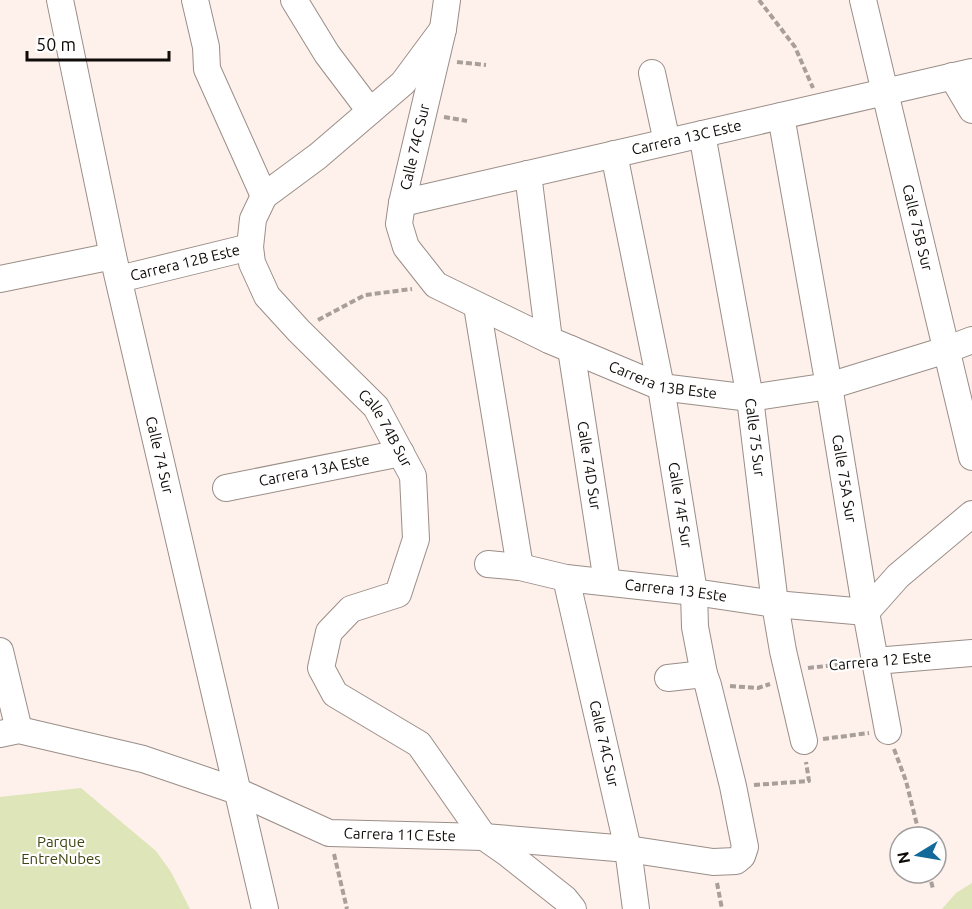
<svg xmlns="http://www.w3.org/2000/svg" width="972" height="909" font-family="Ubuntu,sans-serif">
  <rect width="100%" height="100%" fill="#fef0ea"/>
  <path fill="#dde5b9" d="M81,788L156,851L171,872L190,909H0V797Z
    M972,883V909H942L956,893Z"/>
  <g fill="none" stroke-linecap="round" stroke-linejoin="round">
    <g stroke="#9a8e88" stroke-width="28">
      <g id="minor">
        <path id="s1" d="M60,0L113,256L265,909"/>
        <path d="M195,0L206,47L207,69L264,196"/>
        <path d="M294,0L327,54L370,111"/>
        <path id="s2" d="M447,0L443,29L402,203L399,224L406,247L436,285L549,340L661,387L750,398L829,386L946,350L972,340"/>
        <path id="s3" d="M863,0L972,457"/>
        <path id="s4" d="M443,29L403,83L318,156L264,196L253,219L250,247L252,263L267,296L299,331L376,407L413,476L416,539L398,594L351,609L329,632L321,668L335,694L419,744L484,837L507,853L565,899L573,909"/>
        <path d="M652,73L667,142"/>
        <path d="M952,76L972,110"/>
        <path id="s5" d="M781,116L829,386L866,612L888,731"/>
        <path id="s6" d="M702,134L750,398L775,604L783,651L804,741"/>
        <path d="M528,174L549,340"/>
        <path id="s7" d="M402,203L972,72"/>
        <path d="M0,279L113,256"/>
        <path id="s8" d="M119,279L250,247"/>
        <path d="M477,306L520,567"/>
        <path id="s9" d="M571,349L607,582"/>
        <path id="s10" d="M226,488L401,453"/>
        <path id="s11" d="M488,564L520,567L566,578L694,592L775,604L866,612L898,576L972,514"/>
        <path id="s12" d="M566,578L628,849L636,909"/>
        <path d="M0,651L19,730"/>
        <path d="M875,661L972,653"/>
        <path d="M668,678L704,674"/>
        <path id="s13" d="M0,734L19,730L143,759L237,791L329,833L484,837L628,849L713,862L736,861L742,856L745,847L733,786L708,685L704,674L695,627L694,592L661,387L614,154"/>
      </g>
    </g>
    <path stroke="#a99f9a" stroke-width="4" stroke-dasharray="6 3" stroke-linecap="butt" d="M759,0L795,47L813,88
      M457,62L486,65
      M444,117L467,121
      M318,320L365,295L412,289
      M808,668L854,663
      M730,686L758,688L770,684
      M823,739L869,733
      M894,749L906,781L920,837
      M754,785L809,781L806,762
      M334,854L347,909
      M929,873L933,889
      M717,883L722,909"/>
    <use href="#minor" stroke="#fff" stroke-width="26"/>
  </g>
  <g text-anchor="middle" stroke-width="4.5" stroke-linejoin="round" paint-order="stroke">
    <g font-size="15" fill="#0f0b09" stroke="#fff">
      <text dy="5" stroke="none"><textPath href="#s7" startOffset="292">Carrera 13C Este</textPath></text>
      <text transform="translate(415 147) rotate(-77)" y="5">Calle 74C Sur</text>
      <text dy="5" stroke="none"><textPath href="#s3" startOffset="234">Calle 75B Sur</textPath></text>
      <text dy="5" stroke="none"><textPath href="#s8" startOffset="68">Carrera 12B Este</textPath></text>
      <text dy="5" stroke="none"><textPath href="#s2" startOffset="549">Carrera 13B Este</textPath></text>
      <text dy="5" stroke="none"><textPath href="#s4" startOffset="531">Calle 74B Sur</textPath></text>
      <text dy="5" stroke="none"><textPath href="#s6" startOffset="308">Calle 75 Sur</textPath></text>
      <text dy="5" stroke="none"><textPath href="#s1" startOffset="466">Calle 74 Sur</textPath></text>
      <text dy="5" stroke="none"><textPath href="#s9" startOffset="118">Calle 74D Sur</textPath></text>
      <text dy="5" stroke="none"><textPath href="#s10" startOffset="90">Carrera 13A Este</textPath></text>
      <text dy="5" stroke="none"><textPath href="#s5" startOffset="368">Calle 75A Sur</textPath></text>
      <text transform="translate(680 505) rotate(81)" y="5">Calle 74F Sur</text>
      <text dy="5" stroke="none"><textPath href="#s11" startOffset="190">Carrera 13 Este</textPath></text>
      <text transform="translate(880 661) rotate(-5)" y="5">Carrera 12 Este</text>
      <text dy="5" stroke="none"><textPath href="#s12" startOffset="170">Calle 74C Sur</textPath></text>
      <text dy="5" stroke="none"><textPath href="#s13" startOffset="418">Carrera 11C Este</textPath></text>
    </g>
    <g font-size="15" fill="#3e440d" stroke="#fff">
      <text x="61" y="847">Parque<tspan x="61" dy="17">EntreNubes</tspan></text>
    </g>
  </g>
  <g transform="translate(918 855) rotate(259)"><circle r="28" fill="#ffffff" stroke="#9f9d9d" stroke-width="1.5"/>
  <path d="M0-4.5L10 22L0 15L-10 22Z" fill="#126a9a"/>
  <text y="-9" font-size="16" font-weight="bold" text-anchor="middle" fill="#0f0b09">N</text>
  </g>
  <path d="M27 51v9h142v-9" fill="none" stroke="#0f0b09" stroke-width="3"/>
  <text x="36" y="51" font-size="18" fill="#0f0b09" stroke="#ffffff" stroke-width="4.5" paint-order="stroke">50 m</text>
</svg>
